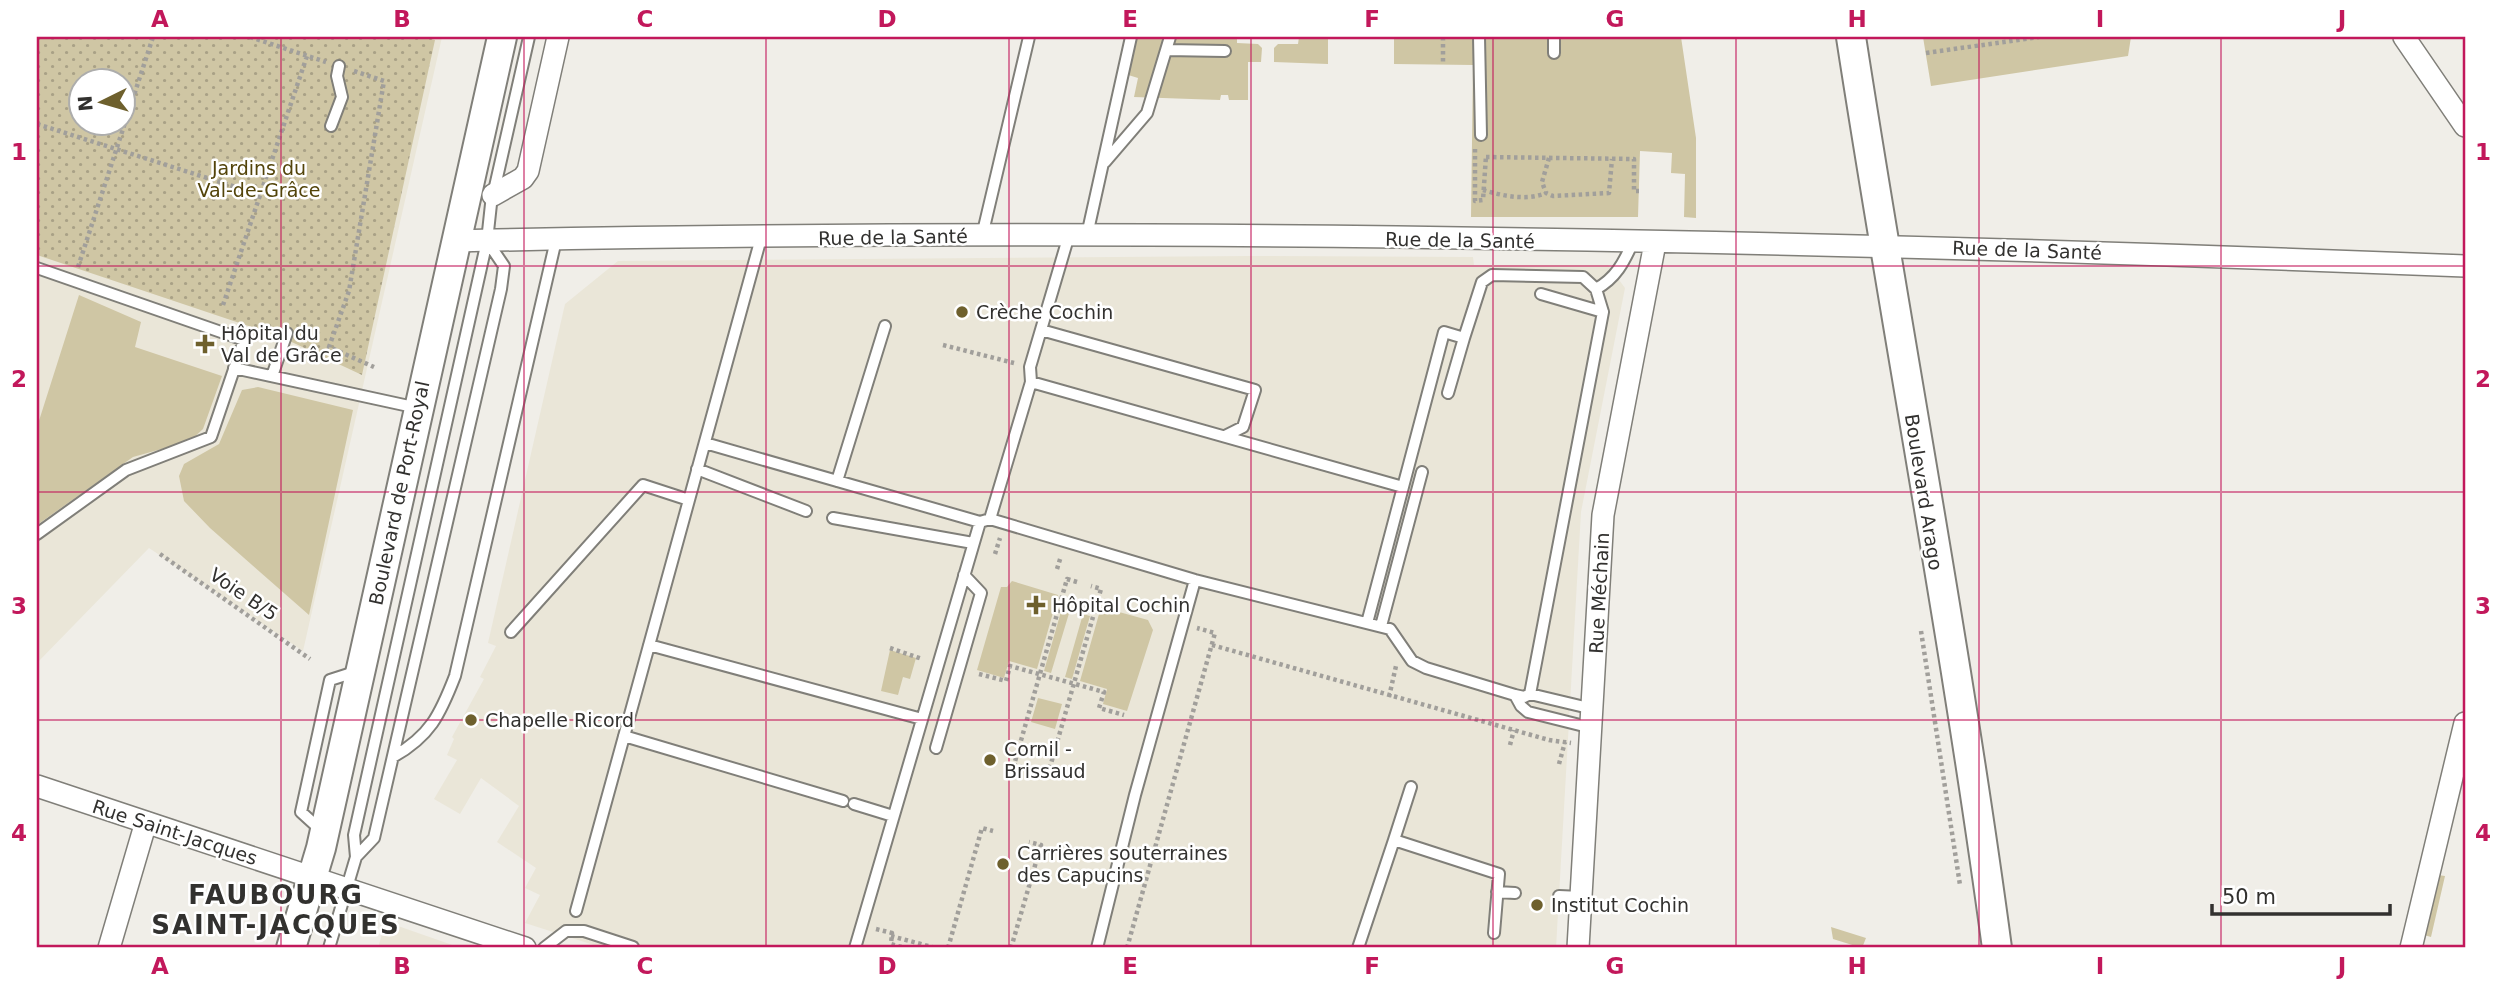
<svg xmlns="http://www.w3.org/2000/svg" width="2502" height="985" font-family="'DejaVu Sans',sans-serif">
  <defs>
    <pattern id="park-dots" width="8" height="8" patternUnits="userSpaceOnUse" patternTransform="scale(1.75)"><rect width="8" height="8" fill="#cfc6a4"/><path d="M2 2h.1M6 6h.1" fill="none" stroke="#a9a186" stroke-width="1.8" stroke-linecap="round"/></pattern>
  </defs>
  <rect width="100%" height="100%" fill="#f0eee8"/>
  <path fill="#eae6d8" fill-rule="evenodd" d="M37,37H442L303,651L149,548L37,663ZM80,80H122V122H80Z
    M1248,256L1473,257L1474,265H1608L1625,288L1581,512L1556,948H603L525,923L540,895L525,888L536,868L497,842L519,806L481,778L460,814L434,799L457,760L447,755L454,739L452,737L484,679L480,677L496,646L488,643L565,304L618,261Z
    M398,926L461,948H378L382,934Z"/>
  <path fill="#cfc6a4" d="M1134,37H1237V43L1258,44L1262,48L1261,62H1248V100H1229L1228,95H1221L1220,100L1134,97L1138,78L1125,74Z
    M1299,37H1328V64L1274,62V48L1278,44H1298Z
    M1394,37H1681L1696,138V218L1684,217L1685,174L1671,173L1672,153L1640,151L1638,217H1471L1473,65L1394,64Z
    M1923,37H2131L2128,56L1931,86Z
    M79,295L141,322L135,347L222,376L203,429L190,441L133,457L37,525V427Z
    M258,387L353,410L309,615L210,528L184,501L179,476L184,464L219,444L242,390Z
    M1012,581L1058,595L1037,669L1009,661L1004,678L977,670L1001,587H1007Z
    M1101,607L1148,620L1153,630L1127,711L1103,704L1107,689L1080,681Z
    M1062,608L1070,610L1051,673L1044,671Z
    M1083,614L1090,616L1072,679L1065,677Z
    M890,650L916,658L910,679L903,677L898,695L881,691Z
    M1038,698L1062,704L1055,729L1031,722Z
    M2438,875L2445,876L2431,937L2424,935Z
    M1831,927L1866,938L1862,948L1833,939Z"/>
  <path fill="url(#park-dots)" fill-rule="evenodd" d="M37,37H424L435,40L362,375L281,337L37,255ZM80,80H122V122H80Z"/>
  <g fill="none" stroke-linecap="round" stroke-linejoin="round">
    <g stroke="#807f79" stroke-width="14">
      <path id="service" d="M1479,37L1481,135
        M1166,50L1225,51
        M1554,53V37
        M331,126L342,97L337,76L339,66
        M1105,162L1147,113L1170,37
        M1087,235L1131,37
        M982,236L1029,37
        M37,268L244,340L211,437L126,470L37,534
        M1596,289C1616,278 1624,262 1633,242
        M1041,330L1255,390L1243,427L1225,436
        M234,368L418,408
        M272,376L287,333
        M1031,382L1403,487
        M1448,393L1464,338
        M705,443L980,522L990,519L1195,580L1390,629L1412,661L1426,668L1515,695L1521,706L1528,712L1592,728
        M697,469L806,511
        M837,481L885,326
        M833,518L973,543
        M990,519L1031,382L1030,367L1069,235
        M1367,623L1444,332L1464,338L1482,282L1492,275L1583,277L1596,289L1603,312
        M1381,626L1422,472
        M511,632L643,485L689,500
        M649,645L922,719
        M1530,694L1593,709
        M1515,695L1524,697L1530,694L1603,312L1541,294
        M624,736L843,801
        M936,748L981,593L964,575
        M393,757C430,736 440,715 455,676L556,240
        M854,804L893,816
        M323,832L301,812L330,680L358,671
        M1394,840L1411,787
        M356,857L374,838L501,289L504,266L487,241
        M1497,892L1515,893
        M1559,896L1581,897
        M576,911L761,238
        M329,948L356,857L354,835L487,241L491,204L529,37
        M544,948L566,931H584L633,947
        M855,948L980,522
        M1097,948L1135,795L1195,580
        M1358,948L1394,840L1499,874L1494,933"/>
    </g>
    <g stroke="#807f79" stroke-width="24">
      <path id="minor" d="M2404,37L2465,126
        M493,195L523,178L528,171L558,37
        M455,241C1125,226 1796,239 2465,266
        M37,786L525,948
        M109,948L146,822
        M1578,948L1603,515L1655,243
        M2411,948L2465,723"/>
    </g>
    <g stroke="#807f79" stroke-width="32">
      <path id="secondary" d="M1851,37C1898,341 1956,643 1997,948
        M291,948L321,848L502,37"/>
    </g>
    <path stroke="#a19f9b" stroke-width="4.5" stroke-dasharray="3.5 3.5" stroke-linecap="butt" d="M250,37L326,62
      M1443,37V64
      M1926,53L2039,37
      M354,71L384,81L349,291L329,347L374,367
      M37,124L261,195
      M1475,149V201L1483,200L1486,156
      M1486,157L1634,159V191H1639
      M1549,158L1542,182L1546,193L1553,196L1609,193L1612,159
      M1483,190C1503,196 1527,201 1546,193
      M78,267L153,37
      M223,305L307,56
      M943,345L1014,363
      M160,554L310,659
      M995,554L1000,538
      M1057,569L1061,556
      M1077,582L1067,579L1014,765L1048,774L1101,589L1091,586
      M1060,602L1095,611
      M1921,631L1960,885
      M1212,645L1549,740L1571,743
      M890,648L922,659
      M979,674L1006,681L1010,666L1104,692L1099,708L1124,715
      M1389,697L1396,666
      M1510,745L1514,730
      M1559,764L1565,742
      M876,929L892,933L891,944L905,948
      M891,936L932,947
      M948,948L982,828L993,831
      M1011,948L1041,845L1029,842
      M1127,948L1215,633L1197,628"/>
    <use href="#service" stroke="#fff" stroke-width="10"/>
    <use href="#minor" stroke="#fff" stroke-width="21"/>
    <use href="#secondary" stroke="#fff" stroke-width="28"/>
  </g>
  <path fill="none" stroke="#c2185b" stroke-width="2" stroke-opacity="0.55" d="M281,37V948M524,37V948M766,37V948M1009,37V948M1251,37V948M1493,37V948M1736,37V948M1979,37V948M2221,37V948M37,266H2465M37,492H2465M37,720H2465"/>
  <g fill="#6e602d" stroke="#fff" stroke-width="2.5">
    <circle cx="962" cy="312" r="7"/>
    <path d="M201.5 333.5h7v7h7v7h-7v7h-7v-7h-7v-7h7z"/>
    <path d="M1032.5 594.5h7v7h7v7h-7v7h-7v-7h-7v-7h7z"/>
    <circle cx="471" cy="720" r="7"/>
    <circle cx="990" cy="760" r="7"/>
    <circle cx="1003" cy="864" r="7"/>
    <circle cx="1537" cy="905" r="7"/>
  </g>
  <g text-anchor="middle" stroke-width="5" stroke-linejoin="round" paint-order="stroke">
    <g font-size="19" fill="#53440a" stroke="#fff">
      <text x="259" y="175">Jardins du<tspan x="259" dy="22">Val-de-Grâce</tspan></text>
    </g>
    <g font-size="19" fill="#32312f" stroke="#fff">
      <text transform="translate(893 237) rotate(-1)" y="7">Rue de la Santé</text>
      <text transform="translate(1460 240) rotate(1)" y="7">Rue de la Santé</text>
      <text transform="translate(2027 250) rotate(2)" y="7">Rue de la Santé</text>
      <text transform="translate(1924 492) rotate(81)" y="7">Boulevard Arago</text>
      <text transform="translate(399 493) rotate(-78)" y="7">Boulevard de Port-Royal</text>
      <text transform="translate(1599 593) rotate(-87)" y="7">Rue Méchain</text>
      <text transform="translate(244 594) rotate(34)" y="7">Voie B/5</text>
      <text transform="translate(175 832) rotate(18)" y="7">Rue Saint-Jacques</text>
    </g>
    <g font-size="19" fill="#32312f" stroke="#fff" text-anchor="start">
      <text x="976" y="319">Crèche Cochin</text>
      <text x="221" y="340">Hôpital du<tspan x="221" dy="22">Val de Grâce</tspan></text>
      <text x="1052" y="612">Hôpital Cochin</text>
      <text x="485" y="727">Chapelle Ricord</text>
      <text x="1004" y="756">Cornil -<tspan x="1004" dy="22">Brissaud</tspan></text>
      <text x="1017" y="860">Carrières souterraines<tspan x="1017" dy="22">des Capucins</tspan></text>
      <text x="1551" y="912">Institut Cochin</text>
    </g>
    <g font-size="26" font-weight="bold" letter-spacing="2" fill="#32312f" stroke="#fff">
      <text x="276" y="904">FAUBOURG<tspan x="276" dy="30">SAINT-JACQUES</tspan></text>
    </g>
  </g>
  <rect width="2502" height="985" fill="none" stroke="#ffffff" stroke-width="77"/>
  <g transform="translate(102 102) rotate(265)"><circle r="33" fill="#ffffff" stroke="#adadac" stroke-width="2"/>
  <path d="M0-5L12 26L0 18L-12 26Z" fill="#6e602d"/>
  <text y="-10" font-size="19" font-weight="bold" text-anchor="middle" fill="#32312f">N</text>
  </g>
  <path d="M2212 904v10h178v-10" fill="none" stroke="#32312f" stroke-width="3.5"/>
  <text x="2222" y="904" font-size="21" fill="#32312f" stroke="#ffffff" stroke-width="5" paint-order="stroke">50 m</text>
  <rect x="38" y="38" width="2426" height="908" fill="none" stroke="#c2185b" stroke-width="2.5"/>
  <g font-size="23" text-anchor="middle" font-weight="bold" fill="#c2185b">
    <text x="160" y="27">A</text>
    <text x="402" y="27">B</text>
    <text x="645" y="27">C</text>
    <text x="887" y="27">D</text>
    <text x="1130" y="27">E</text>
    <text x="1372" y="27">F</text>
    <text x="1615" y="27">G</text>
    <text x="1857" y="27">H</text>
    <text x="2100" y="27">I</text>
    <text x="2342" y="27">J</text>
    <text x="19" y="160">1</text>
    <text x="2483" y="160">1</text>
    <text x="19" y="387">2</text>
    <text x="2483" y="387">2</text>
    <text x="19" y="614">3</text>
    <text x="2483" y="614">3</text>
    <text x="19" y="841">4</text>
    <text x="2483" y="841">4</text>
    <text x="160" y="974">A</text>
    <text x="402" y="974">B</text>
    <text x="645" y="974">C</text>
    <text x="887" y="974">D</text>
    <text x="1130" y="974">E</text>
    <text x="1372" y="974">F</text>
    <text x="1615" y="974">G</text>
    <text x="1857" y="974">H</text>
    <text x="2100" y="974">I</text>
    <text x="2342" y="974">J</text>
  </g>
</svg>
